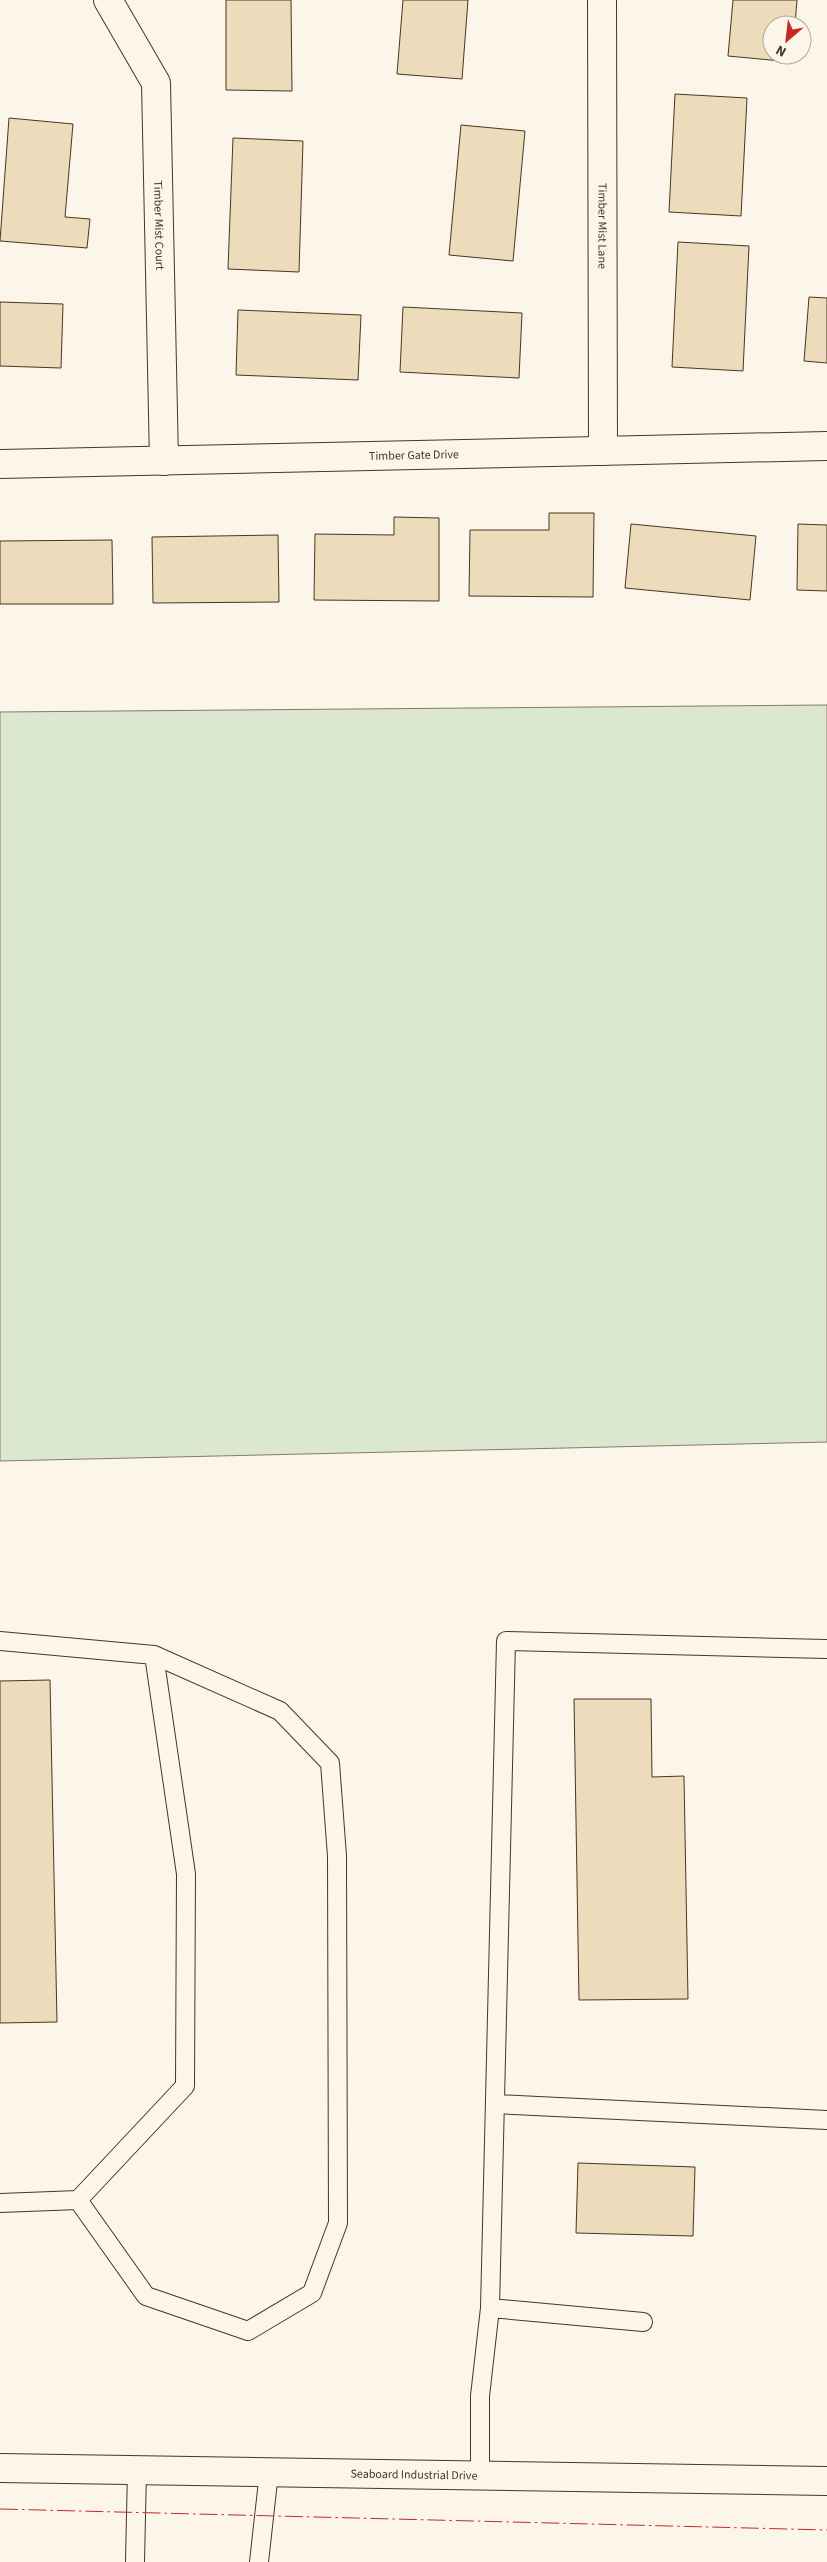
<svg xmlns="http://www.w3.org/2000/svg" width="827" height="2562" font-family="'Source Sans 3',sans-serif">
  <rect width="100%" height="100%" fill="#fbf6e9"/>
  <path fill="#dce7d0" stroke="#887966" d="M827,705V1442L0,1461V712Z"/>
  <path fill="#ecdcbc" stroke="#4a3520" d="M226,0H291L292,91L226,90Z
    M403,0H468L462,79L397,74Z
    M733,0H797L795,25H772V55H793L792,62L728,56Z
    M675,94L747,98L741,216L669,212Z
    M9,118L73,124L65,217L90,219L87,248L0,241Z
    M461,125L525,131L513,261L449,255Z
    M233,138L303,141L299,272L228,269Z
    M678,242L749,246L743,371L672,367Z
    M809,297L827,298V363L804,361Z
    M0,302L63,304L61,368L0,366Z
    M403,307L522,313L519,378L400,372Z
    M238,310L361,315L358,380L236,375Z
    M549,513H594L593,597L469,596L470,530H549Z
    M394,517L439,518V601L314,600L315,534L394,535Z
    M631,524L756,536L750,600L625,588Z
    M798,524L827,525V591L797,590Z
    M278,535L279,602L153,603L152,537Z
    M112,540L113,604H0V541Z
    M50,1680L57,2022L0,2023V1681Z
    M574,1699H651L652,1777L684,1776L688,1999L579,2000Z
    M578,2163L695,2167L693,2236L576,2233Z"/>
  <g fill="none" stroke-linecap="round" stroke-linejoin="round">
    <g stroke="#4a3520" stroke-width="20">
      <path id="lane" d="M0,1641L154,1655L280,1711L330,1763L337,1856L338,2223L312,2293L248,2331L146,2296L78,2200L0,2203
        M495,2104L827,2120
        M78,2200L185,2086L186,1874L154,1655
        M490,2308L506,1641L827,1649
        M480,2475V2396L490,2308L643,2322
        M135,2562L137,2470
        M259,2562L269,2472"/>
    </g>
    <g stroke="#4a3520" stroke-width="30">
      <g id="street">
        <path id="s1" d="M108,0L156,83L164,461"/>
        <path id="s2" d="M602,0L603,451"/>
        <path id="s3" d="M0,464L827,446"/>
        <path id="s4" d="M0,2468L827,2481"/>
      </g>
    </g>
    <use href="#lane" stroke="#fbf6e9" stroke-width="18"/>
    <use href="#street" stroke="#fbf6e9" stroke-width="28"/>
    <path stroke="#c62828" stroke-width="1" stroke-dasharray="18 4 2.5 4" stroke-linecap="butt" d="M0,2509L827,2530"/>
  </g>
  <g text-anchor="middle" stroke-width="4" stroke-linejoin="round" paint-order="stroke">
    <g font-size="12" fill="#4a3520" stroke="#fbf6e9">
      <text dy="4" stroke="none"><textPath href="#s1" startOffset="238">Timber Mist Court</textPath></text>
      <text dy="4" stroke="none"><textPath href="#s2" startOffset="226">Timber Mist Lane</textPath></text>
      <text dy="4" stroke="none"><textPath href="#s3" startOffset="414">Timber Gate Drive</textPath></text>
      <text dy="4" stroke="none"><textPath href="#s4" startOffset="414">Seaboard Industrial Drive</textPath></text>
    </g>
  </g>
  <g transform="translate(787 40) rotate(208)"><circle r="24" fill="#fbf6e9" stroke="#b4a999"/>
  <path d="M0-4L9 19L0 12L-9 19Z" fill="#c62828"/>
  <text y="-8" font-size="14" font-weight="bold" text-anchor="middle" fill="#4a3520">N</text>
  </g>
</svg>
